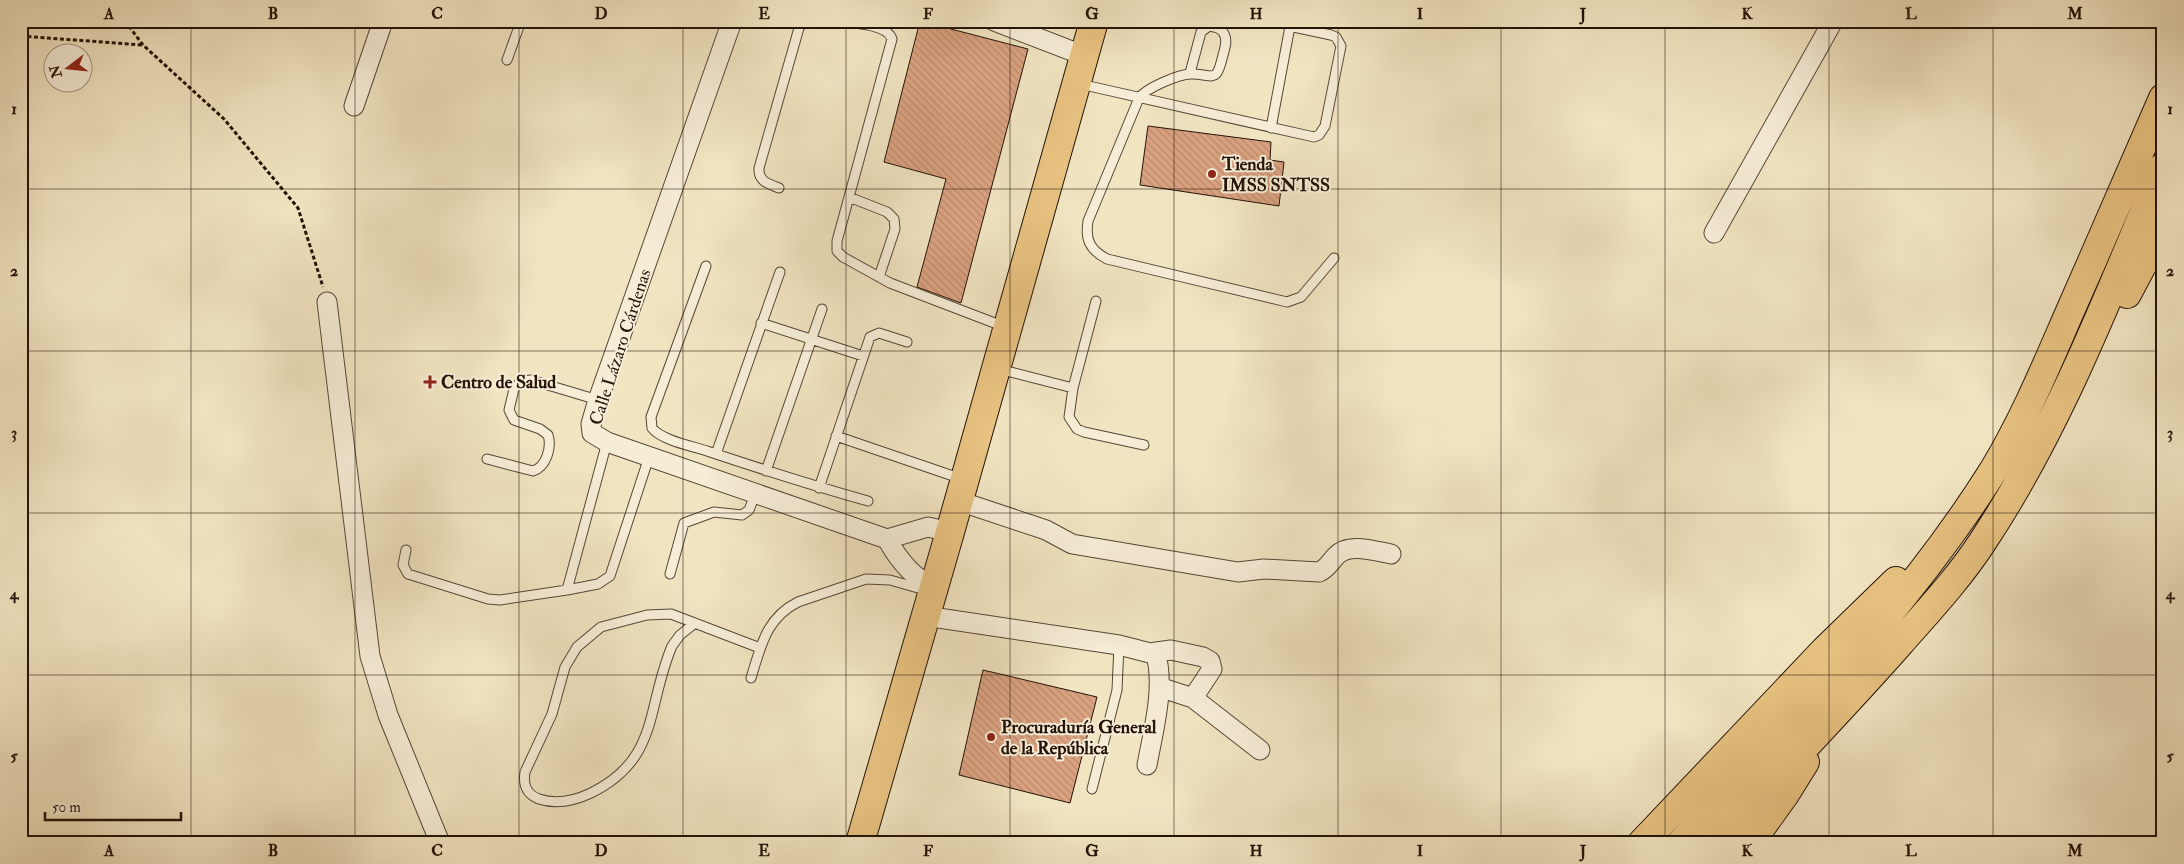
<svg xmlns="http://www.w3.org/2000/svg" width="2184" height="864" font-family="'IM FELL Double Pica',serif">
  <defs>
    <pattern id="building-back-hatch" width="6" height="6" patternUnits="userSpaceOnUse" patternTransform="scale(1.25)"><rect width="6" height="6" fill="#daa281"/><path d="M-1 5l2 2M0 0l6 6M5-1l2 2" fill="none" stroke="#bb8a6e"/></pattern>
  </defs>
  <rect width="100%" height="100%" fill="#f1e4c1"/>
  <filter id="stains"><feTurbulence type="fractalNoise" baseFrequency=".004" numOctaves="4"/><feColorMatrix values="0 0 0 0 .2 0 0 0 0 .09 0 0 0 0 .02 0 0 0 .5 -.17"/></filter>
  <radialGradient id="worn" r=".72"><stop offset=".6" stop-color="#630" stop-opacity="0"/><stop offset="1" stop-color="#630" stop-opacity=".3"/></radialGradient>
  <path fill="url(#building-back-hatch)" stroke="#231208" d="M920,21L1028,49L961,303L917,287L946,179L884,162Z
    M1148,126L1271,142L1270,160L1284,162L1279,206L1140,185Z
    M983,670L1097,697L1070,803L959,775Z"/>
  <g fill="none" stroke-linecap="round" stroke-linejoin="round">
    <g stroke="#564636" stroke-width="11">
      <path id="lane" d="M832,21C849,23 887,23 892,39L837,241V251L843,257L890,283L1005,327
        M507,60L521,21
        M1190,73L1201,32L1209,26C1216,27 1222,28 1225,36C1227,42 1225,48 1223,55C1216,85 1214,74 1191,74C1179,74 1146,88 1139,98L1088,221C1085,240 1090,250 1107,259L1287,302L1301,297L1334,258
        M1080,84L1314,137L1319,135L1325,126L1341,46L1336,37L1331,35L1289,26
        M1271,128L1291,21
        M779,188C768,184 758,181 759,168L799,28L804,21
        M849,197L887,212L894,219L895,229L879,277
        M706,266L651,417L652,428C661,440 692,446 707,451C761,469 814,486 868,501
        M1096,301L1073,388L1069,417L1077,429L1084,432L1144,445
        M761,323L863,356
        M999,369L1073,388
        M836,436L962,479
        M607,442L567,590L598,584L610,576L649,457
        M716,454L780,272
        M487,459L533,471C546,467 552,448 548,435L540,429L514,420L509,410L514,389L521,381L531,380L598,400
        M766,471L822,309
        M819,488L870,337L879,333L907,342
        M406,550L403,565L408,574L488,599L500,600L567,590
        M670,574L684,523L714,512L742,515L749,510L755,495
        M695,623L680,635L672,646C646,707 660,759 591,793C574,801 557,805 539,799C526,794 523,785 525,772L552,714L565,667L577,647L601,627L647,615L671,614L760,648
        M751,678C761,646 766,618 798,602L866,579L890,580L925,590
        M1092,789L1117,690L1119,645"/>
    </g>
    <g stroke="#564636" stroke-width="21">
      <path id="street" d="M732,21L598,400L591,424L592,433L607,442L887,539L928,527L950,532
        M994,21L1085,56
        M354,106L383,21
        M1714,233L1833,21
        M327,302L370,656L388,715L440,843
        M959,501L1046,530L1072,544L1238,572L1264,569L1319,572C1327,569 1330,562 1336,556C1348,542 1375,551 1391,554
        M887,539C898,559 912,578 934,587
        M925,616L1119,645L1150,653L1171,650L1203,657L1210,661L1212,669L1193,698
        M1159,687L1193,698L1260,750
        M1147,765C1153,732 1166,685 1155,652"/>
    </g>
    <g stroke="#231208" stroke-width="30">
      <path id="primary" d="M860,843L950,532L1094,21"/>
    </g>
    <g stroke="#231208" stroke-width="30">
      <path id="highway" d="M2127,294L2163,226
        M1642,843L1825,650L1896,581
        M1681,843C1791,724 1907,608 1993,471C2024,420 2047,364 2071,309C2102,239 2132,169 2163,98
        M1716,843C1777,775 1840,711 1900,643C1929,610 1959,578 1983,541C2060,425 2109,294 2163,167
        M1750,843L1785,794L1805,762"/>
    </g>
    <path stroke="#231208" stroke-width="3" stroke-dasharray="4 2.5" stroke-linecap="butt" d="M125,21L143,45L224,119L298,208L323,287
      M21,36L142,45"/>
    <use href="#lane" stroke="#f6edd7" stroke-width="9"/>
    <use href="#street" stroke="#f6edd7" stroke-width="19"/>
    <use href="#primary" stroke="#e8c280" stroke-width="28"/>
    <use href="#highway" stroke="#e8c280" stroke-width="28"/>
  </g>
  <path fill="none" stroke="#231208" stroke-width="1" stroke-opacity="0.55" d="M191,21V843M355,21V843M519,21V843M683,21V843M846,21V843M1010,21V843M1174,21V843M1338,21V843M1501,21V843M1665,21V843M1829,21V843M1993,21V843M21,189H2163M21,351H2163M21,513H2163M21,675H2163"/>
  <g fill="#8f2418" stroke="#f6edd7" stroke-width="2">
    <circle cx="1212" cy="174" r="5"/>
    <path d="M427.5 374.5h5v5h5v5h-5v5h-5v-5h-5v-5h5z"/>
    <circle cx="991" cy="737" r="5"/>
  </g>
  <g text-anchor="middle" stroke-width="4" stroke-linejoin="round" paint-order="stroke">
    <g font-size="18" font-weight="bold" fill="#231208" stroke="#f6edd7" text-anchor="start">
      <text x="1222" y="170">Tienda<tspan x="1222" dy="21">IMSS SNTSS</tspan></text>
      <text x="441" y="388">Centro de Salud</text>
      <text x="1001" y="733">Procuraduría General<tspan x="1001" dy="21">de la República</tspan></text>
    </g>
    <g font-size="18" fill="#231208" stroke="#f6edd7">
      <text transform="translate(620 347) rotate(-72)" y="6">Calle Lázaro Cárdenas</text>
    </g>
  </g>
  <rect width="2184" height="864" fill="none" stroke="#f1e4c1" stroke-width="55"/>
  <g transform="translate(68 68) rotate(254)"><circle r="24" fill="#f6edd7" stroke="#a29584"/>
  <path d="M0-4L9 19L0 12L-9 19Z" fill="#8f2418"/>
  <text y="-8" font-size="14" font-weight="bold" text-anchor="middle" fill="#231208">N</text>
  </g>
  <path d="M45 812v8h136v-8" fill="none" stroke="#231208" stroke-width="2.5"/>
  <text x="52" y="812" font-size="15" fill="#231208" stroke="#f6edd7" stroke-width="4" paint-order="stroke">50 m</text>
  <rect x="28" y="28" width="2128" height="808" fill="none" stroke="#231208" stroke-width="2"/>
  <g font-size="16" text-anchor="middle" font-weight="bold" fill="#231208">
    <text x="109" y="19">A</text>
    <text x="273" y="19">B</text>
    <text x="437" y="19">C</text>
    <text x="601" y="19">D</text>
    <text x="764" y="19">E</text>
    <text x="928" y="19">F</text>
    <text x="1092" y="19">G</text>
    <text x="1256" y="19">H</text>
    <text x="1420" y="19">I</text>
    <text x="1583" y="19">J</text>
    <text x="1747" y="19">K</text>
    <text x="1911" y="19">L</text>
    <text x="2075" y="19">M</text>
    <text x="14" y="114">1</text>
    <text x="2170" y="114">1</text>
    <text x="14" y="276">2</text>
    <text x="2170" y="276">2</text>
    <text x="14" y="438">3</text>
    <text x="2170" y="438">3</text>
    <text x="14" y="599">4</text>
    <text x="2170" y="599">4</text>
    <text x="14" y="761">5</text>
    <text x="2170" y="761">5</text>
    <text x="109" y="856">A</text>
    <text x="273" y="856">B</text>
    <text x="437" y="856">C</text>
    <text x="601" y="856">D</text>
    <text x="764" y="856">E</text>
    <text x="928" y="856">F</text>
    <text x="1092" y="856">G</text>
    <text x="1256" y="856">H</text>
    <text x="1420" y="856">I</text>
    <text x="1583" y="856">J</text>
    <text x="1747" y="856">K</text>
    <text x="1911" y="856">L</text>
    <text x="2075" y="856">M</text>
  </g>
  <rect width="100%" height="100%" filter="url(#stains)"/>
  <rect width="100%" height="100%" fill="url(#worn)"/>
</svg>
